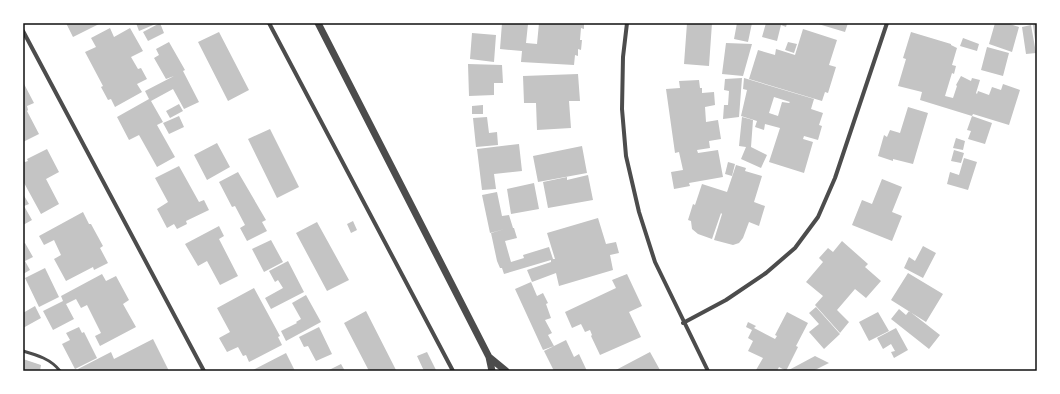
<svg xmlns="http://www.w3.org/2000/svg" width="1060" height="394" font-family="'IBM Plex Sans',sans-serif">
  <rect width="100%" height="100%" fill="#fff"/>
  <path fill="#c4c4c4" fill-rule="evenodd" d="M66,23H101L73,37Z
    M136,23H158L139,31Z
    M160,23L164,33L148,41L143,32Z
    M502,23L528,24L526,43L537,44L539,23H584V29L581,28L580,40H582L581,50L578,49V56L575,55L574,65L521,62L522,51L500,49Z
    M687,23H712L709,66L684,64Z
    M737,23H752L748,42L734,39Z
    M766,23H787L786,27L781,25L777,41L762,37Z
    M815,23H848L845,32Z
    M995,23H1007L1019,27L1012,52L989,44Z
    M1037,23V47H1036L1033,25Z
    M1031,25L1036,53L1026,54L1022,27Z
    M110,28L114,37L130,28L143,51L131,57L138,69L141,68L147,79L137,84L142,92L115,107L111,99L108,100L101,87L103,86L85,52L96,47L91,38Z
    M803,29L837,40L829,65L836,67L828,93L825,92L822,101L749,79L758,50L775,55L776,49L795,55Z
    M219,32L249,90L228,101L198,42Z
    M911,32L951,44V45L957,48L952,65L956,66L954,74L952,73L945,96L953,98L957,86L956,85L961,76L971,81L972,78L980,80L976,93L977,94L978,91L989,95L992,87L1001,90L1003,84L1020,90L1009,125L973,114L972,116L920,100L922,92L898,86L906,59L903,58Z
    M472,33L496,35L494,62L470,59Z
    M963,38L979,44L977,51L960,46Z
    M169,42L185,70L183,71L199,102L184,109L173,89L151,101L163,122L157,125L175,157L157,167L139,135L129,140L117,117L149,99L145,91L174,76L166,79L154,58L159,55L156,49Z
    M788,42L797,44L794,53L785,50Z
    M726,43L752,44L743,76L722,74Z
    M987,47L1009,53L1003,76L981,70Z
    M468,64L502,65L503,83H494V95L469,96Z
    M578,74L580,101H569L571,128L537,130L536,103H524L523,76Z
    M742,78L739,117L723,119L724,105H728L729,91L724,90L725,79Z
    M744,78L814,99L811,109L823,113L819,125L822,126L818,140L804,136L803,139L813,142L804,173L769,162L780,128L765,124L764,130L755,127L757,121L741,116L747,90L743,89ZM774,97L790,102L789,103L782,102L778,116L769,113Z
    M699,80L700,88H702V93L714,92L715,105L705,107L706,122L718,120L721,139L709,141L710,148L697,150L698,153L718,150L723,177L689,183L690,186L674,189L671,172L683,170L679,152L675,153L666,89L680,88L679,81Z
    M23,82L34,103L27,106L28,110L27,111L39,134L23,142Z
    M179,104L183,111L170,118L166,111Z
    M483,105V114H472V106Z
    M908,107L928,113L913,164L893,159V161L878,156L884,135L887,137L890,130L900,133Z
    M179,116L184,127L169,134L163,123Z
    M972,116L992,123L985,144L968,139L971,131L967,130Z
    M487,117L489,133L497,132L498,145L476,147L473,118Z
    M742,117L753,120L751,147L767,155L761,168L741,159L746,147L739,146Z
    M270,129L299,187L277,198L248,139Z
    M956,138L965,141L963,150L953,148Z
    M217,143L230,167L207,180L194,155Z
    M519,144L522,171L494,174L496,189L482,190L477,149Z
    M582,146L587,173L538,182L533,156Z
    M47,149L59,172L46,179L59,204L41,214L23,181V159L25,162L28,161L27,159Z
    M954,150L964,153L961,163L951,161Z
    M964,158L977,162L968,190L947,184L950,172L959,175Z
    M728,162L735,164L732,176L725,174Z
    M736,165L746,168L745,171L762,176L754,202L765,206L759,226L749,222L743,238L739,243L733,245L714,240L722,214L721,213L712,239L698,234L692,229L691,221L688,220L693,204L695,205L702,184L727,192Z
    M179,166L199,202L204,200L209,210L186,221L187,224L177,229L174,224L167,228L157,209L168,202L155,178Z
    M238,172L266,220L262,222L267,231L247,241L240,228L245,225L235,206L232,207L219,182Z
    M588,175L593,200L548,208L543,182L567,177V180Z
    M882,179L902,187L892,212L902,216L892,241L852,225L862,200L872,204Z
    M534,183L539,209L511,214L507,189Z
    M497,192L502,216L509,215L513,228H514L517,238L505,241L511,262L524,258L523,255L549,247L553,259H555L547,233L598,218L606,244L616,242L619,253L610,255L613,270L559,286L556,273L532,282L527,270L551,262V260L504,274L502,268H500L497,261L491,233L505,229L490,233L482,195Z
    M23,194L29,204L24,206L32,220L23,225Z
    M83,212L89,224H91L103,246L100,248L108,263L94,270L93,267L66,281L54,259L61,255L54,240L44,245L39,236Z
    M353,221L357,230L351,233L347,224Z
    M317,222L349,280L327,291L296,233Z
    M219,226L224,236L219,239L238,276L220,285L207,261L198,266L185,244Z
    M271,240L283,262L264,272L252,249Z
    M842,241L868,264L865,267L881,281L866,298L855,289L837,310L849,322L840,333L815,305L823,296L806,282L823,262L819,258L828,248L833,252Z
    M25,243L33,257L25,261L30,270L23,274V244Z
    M923,246L936,253L923,278L904,268L909,257L915,261Z
    M288,261L304,292L271,309L265,298L283,288L278,280L275,282L269,271Z
    M45,268L59,297L39,307L25,278Z
    M908,273L943,294L926,322L891,300Z
    M102,274L106,281L116,276L129,300L123,304L136,327L100,346L95,336L101,333L87,305L81,308L76,299L66,304L74,319L53,330L43,311L63,301L61,296Z
    M627,274L642,306L629,312L641,337L600,355L591,336L592,335L590,330L585,332L581,324L572,328L565,312L616,288L612,280Z
    M531,282L537,296L543,293L548,303L546,304L551,318L545,320L552,333L548,335L554,346L543,350L515,289Z
    M254,288L280,336L278,337L282,345L249,362L246,355L243,356L238,347L227,352L219,338L230,332L217,308Z
    M306,295L321,322L286,341L281,331L297,323L296,322L301,319L292,303Z
    M35,306L41,318L23,328V313Z
    M816,307L840,334L824,349L809,332L819,324L809,313Z
    M899,309L906,315L909,311L940,335L929,349L891,319Z
    M366,311L396,370L393,371H369L344,323Z
    M787,312L808,323L796,346L798,347L786,371L779,367L777,371H758L756,370L763,358L748,351L753,341L748,338L752,330L746,327L748,322L756,326L754,328L775,339L777,336L775,335Z
    M878,312L889,331L869,341L859,322Z
    M79,327L82,333L84,332L97,358L75,369L62,344L70,340L66,333Z
    M319,327L332,354L316,361L308,346L304,347L299,337Z
    M896,328L908,350L894,358L891,352L895,351L891,344L883,349L877,338Z
    M153,339L169,371H79L78,369L111,352L114,359Z
    M566,340L574,357L579,354L587,371H554L544,351Z
    M427,352L436,370L433,371H424L417,356Z
    M650,352L660,370L614,371Z
    M286,353L295,371H251Z
    M815,356L829,363L813,371H787Z
    M23,359L41,365L40,371H23Z
    M341,364L345,371H327Z"/>
  <g fill="none" stroke-linecap="round" stroke-linejoin="round">
    <path stroke="#4c4c4c" stroke-width="3" d="M23,351C37,355 51,359 60,371"/>
    <path stroke="#4c4c4c" stroke-width="4" d="M269,23L453,371
      M627,23L623,57L622,109L626,156L639,212L655,262L708,371
      M23,31L204,371
      M683,323L726,300L766,273L795,248L818,217L835,178L887,23"/>
    <path stroke="#4c4c4c" stroke-width="7" d="M318,23L489,357L492,371
      M489,357L506,371"/>
  </g>
  <rect width="1060" height="394" fill="none" stroke="#ffffff" stroke-width="48"/>
  <rect x="24" y="24" width="1012" height="346" fill="none" stroke="#111" stroke-width="1.5"/>
</svg>
